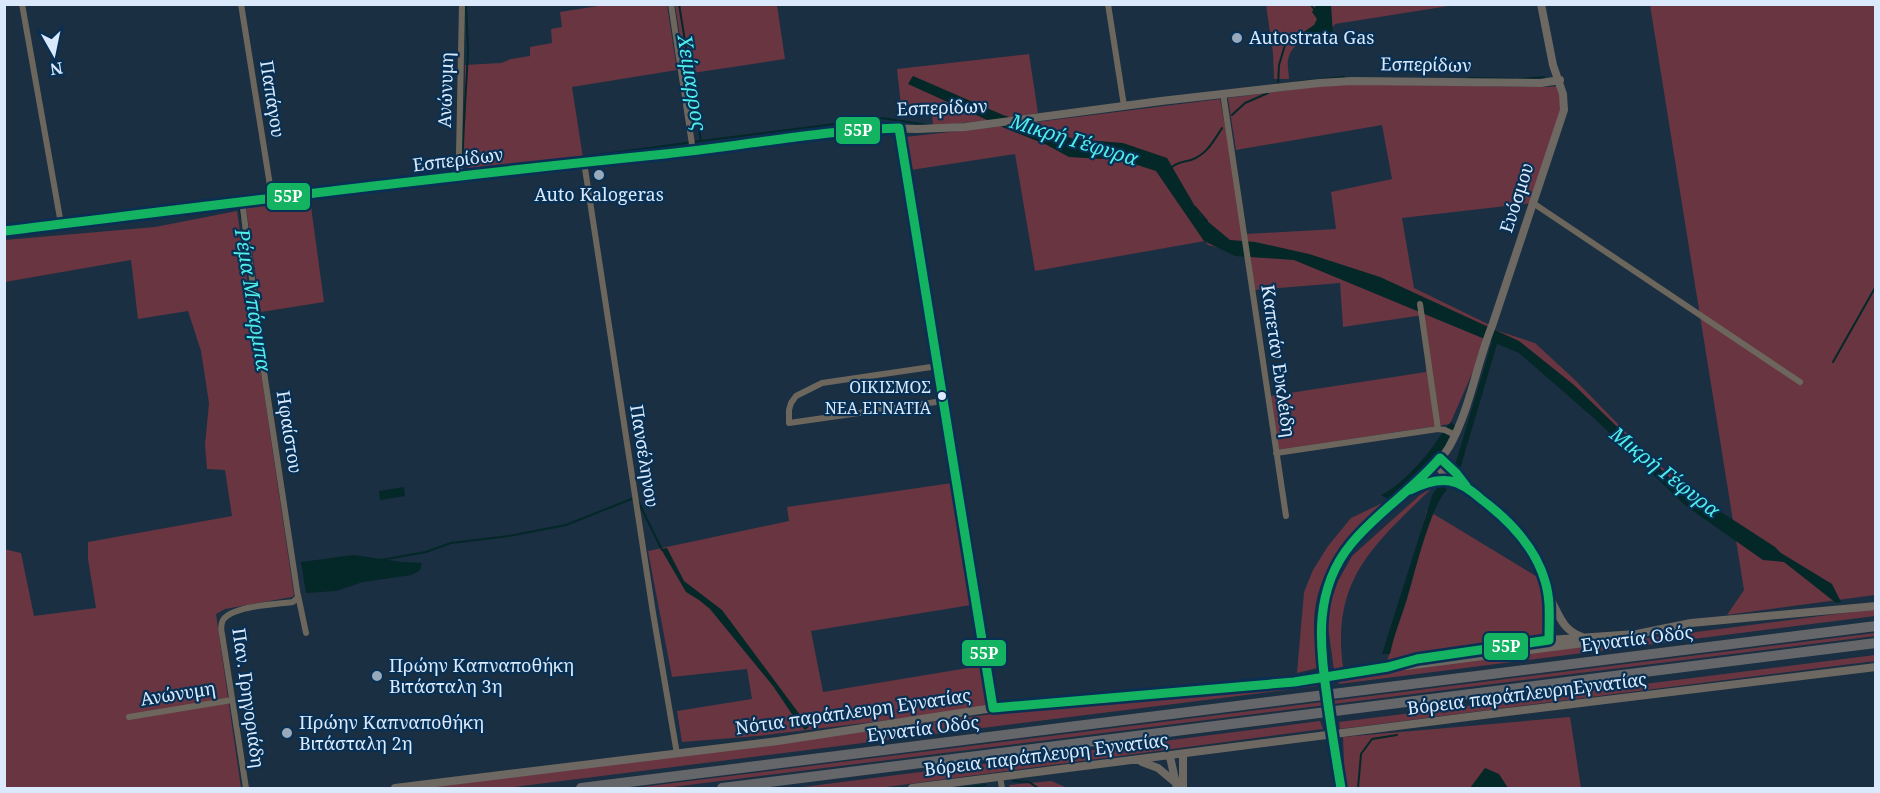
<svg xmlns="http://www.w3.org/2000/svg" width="1880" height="793" font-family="'Noto Serif',serif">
  <rect width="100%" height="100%" fill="#1a2f42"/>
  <path fill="#683541" d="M604,5H667L677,70L572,87L583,158L473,171L465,166L464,155L465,65L501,63L511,59L530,56V47L552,43L551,29L562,27L560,12Z
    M675,5H777L785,59L686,74Z
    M1266,5H1455L1335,24L1329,33C1313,36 1292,40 1288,60C1287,66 1289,73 1289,79H1274L1273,53Z
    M1650,5H1875V595L1727,615L1744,590L1735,534L1709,516L1533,358L1488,337L1450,424L1277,450L1270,396L1426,372L1423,315L1343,327L1340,283L1253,290L1248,255L1208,245L1205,241L1035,271L1015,154L911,170L905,137L995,127L982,121L933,126L932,115H902L897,69L1029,54L1038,113L1018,117L1029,123L1220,99L1245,234L1336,229L1331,192L1392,179L1382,125L1236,150L1228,98L1336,84L1547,87L1558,86L1564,110L1533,203L1402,218L1414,288L1492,326V329L1535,343L1575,380L1656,463L1733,521Z
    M310,199L324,302L261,312L246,207Z
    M237,211L294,595L292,597L225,609L216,614L241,788H5L4,549L21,553L34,616L96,608L88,559V542L232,516L225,470L207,469L205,445L209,403L201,351L188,311L138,319L131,260L5,282V240L155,227Z
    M952,483L971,605L811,631L823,692L980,666L987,708L758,736L682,742L677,711L752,699L747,669L672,677L648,551L789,521L787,507Z
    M1433,487C1375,544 1331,578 1343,667L1334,670L1328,627L1330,604L1338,581L1352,556L1420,495Z
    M1399,495C1357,530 1316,562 1314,622C1314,637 1316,653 1317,668L1297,673L1304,592L1313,570L1328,546L1351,518Z
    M1427,510L1544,581L1549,636L1387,662Z
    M1875,609V616L1339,684L1337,678Z
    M1875,633V636L665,788H633Z
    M1875,655V661L1340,729L1339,722Z
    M1317,679V686L506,788H417L1093,701Z
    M1570,717L1581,788H1345L1343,737Z
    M1320,721L1323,729L879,788H795Z
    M1051,781L1068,788H1010L1009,785Z"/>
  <path fill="#042728" d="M1316,5H1331L1333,33L1292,40L1314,25L1317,19L1312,12Z
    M913,76L1003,115L1074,139L1123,143L1167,158L1200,215L1230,240L1255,242L1309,254L1380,277L1519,341L1574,385L1672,480L1775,547L1781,553L1832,584L1841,602L1836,603L1784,562L1763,560L1686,506L1596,420L1519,353L1497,344L1460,469L1455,465L1492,342L1294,260L1235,256L1204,241L1156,171L1122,160L1069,157L1047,145L1007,129L908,84Z
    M1451,422L1455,426L1449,450L1392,502L1381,495C1397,488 1420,464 1431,449C1438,440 1443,430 1451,422Z
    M1442,483L1445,485L1447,490C1431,504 1414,576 1407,599C1401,618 1394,635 1390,654H1382L1433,493Z
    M404,487L405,496L380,500L379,491Z
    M667,548L684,581L722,610L809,727L805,730L794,717L773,686L710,609L699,600L686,592L661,549Z
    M354,555L402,562L422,563L420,570L412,575L363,582L336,591L306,593L301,562Z
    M1485,768L1499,774L1508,788H1470Z"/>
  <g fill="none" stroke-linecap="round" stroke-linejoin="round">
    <path stroke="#042728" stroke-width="2" d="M679,4L701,141L882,118L927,125
      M1310,4L1314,9
      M1469,78L1515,79
      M1520,79L1544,77
      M1296,82L1344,77
      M1278,86L1279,65L1285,45L1293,40
      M1232,115L1245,103L1268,93
      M462,159L468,52L466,4
      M531,164L701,141
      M1172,167C1178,162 1184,162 1191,160C1207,154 1213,142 1222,128
      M239,205L242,220
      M1195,207L1207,221
      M1833,362L1876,286
      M638,501L662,550
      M381,560L426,552L451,543L509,536L566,525L634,498
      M1013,781L1029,782L1038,788
      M960,788L986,785
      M1358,788L1361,754L1372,739L1397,735"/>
    <path stroke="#6d665d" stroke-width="6" d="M22,4L61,224
      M241,4L272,198
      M671,4L693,151
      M1108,4L1124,106
      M1223,93L1286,516
      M899,128L993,708
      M584,162L653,613L677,754
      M460,176L459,154L462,4
      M242,201L265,379L298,597L293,602C277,604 232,606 223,620C221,624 221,630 222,634L246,788
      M1533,203L1800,382
      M1420,304L1438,429
      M938,366L822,383L796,396L791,403L789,410V423L943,401
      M1276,453L1438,429L1445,430L1455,435
      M298,595L306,633
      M129,717L232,700
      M1000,777L1002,788"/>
    <path stroke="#6d6861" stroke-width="8" d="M4,231L272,198L584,162L693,151L870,128L917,129L965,127L1161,101L1319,83L1352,81L1541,83L1560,80
      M1440,458L1456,473L1466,486
      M1436,464C1450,483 1461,483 1479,497C1512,521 1544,555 1548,597C1550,612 1549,628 1550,643
      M1416,487L1437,481H1452
      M1549,597C1560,615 1561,629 1582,637
      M1632,635L1691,623L1876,606
      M1322,661C1311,574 1346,547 1405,494C1421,480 1438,465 1449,447C1470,410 1476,365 1492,326L1564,110L1563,94L1553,65L1541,4
      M1406,666L1584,643
      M1334,750L1341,788
      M1183,755V788
      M1170,757L1177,788
      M1142,762L1158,768L1176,783
      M395,788L778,741L993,708L1294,682L1388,667L1417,659L1549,640L1636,634
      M912,788L1507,712L1876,667"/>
    <path stroke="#646669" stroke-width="10" d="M581,788L1876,626
      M722,788L1876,643"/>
    <path stroke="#6d6861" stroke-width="8" d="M1322,661L1334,750"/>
    <g stroke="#083054" stroke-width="14">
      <path id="bus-1" d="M4,231C225,204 445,176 665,154C743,146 821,130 899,128L993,708L1294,682L1388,667L1417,659L1549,640C1549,621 1551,600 1545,581C1535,546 1509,520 1481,499C1472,491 1462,483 1450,481C1436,479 1422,484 1410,490
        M1341,788C1336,758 1331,728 1327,697C1319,643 1314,589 1351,544C1377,512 1413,490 1440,458L1456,473L1466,486"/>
    </g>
    <use href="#bus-1" stroke="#13b361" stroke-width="9"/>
  </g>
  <g fill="#97a9bb" stroke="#083054" stroke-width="2">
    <circle cx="1237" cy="38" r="6"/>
    <circle cx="599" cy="175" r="6"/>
    <circle cx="377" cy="676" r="6"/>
    <circle cx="287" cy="733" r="6"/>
  </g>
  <circle fill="#daeafc" stroke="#083054" stroke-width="2" cx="942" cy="396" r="5"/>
  <g text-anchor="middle" stroke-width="4.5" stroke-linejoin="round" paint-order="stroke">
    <g font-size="16" fill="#daeafc" stroke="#083054" text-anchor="end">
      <text x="931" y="393">ΟΙΚΙΣΜΟΣ<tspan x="931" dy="21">ΝΕΑ ΕΓΝΑΤΙΑ</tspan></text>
    </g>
    <g font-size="18" fill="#daeafc" stroke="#083054" text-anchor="start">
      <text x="1249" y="44">Autostrata Gas</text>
      <text x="599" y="201" text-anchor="middle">Auto Kalogeras</text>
      <text x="389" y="672">Πρώην Καπναποθήκη<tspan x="389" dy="21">Βιτάσταλη 3η</tspan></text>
      <text x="299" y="729">Πρώην Καπναποθήκη<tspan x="299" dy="21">Βιτάσταλη 2η</tspan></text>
    </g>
    <g font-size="18" fill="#daeafc" stroke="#083054">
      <text transform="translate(1426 65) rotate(1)" y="6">Εσπερίδων</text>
      <text transform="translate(446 90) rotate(-88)" y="6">Ανώνυμη</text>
      <text transform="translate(272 99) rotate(81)" y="6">Παπάγου</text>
      <text transform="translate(942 108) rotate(-2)" y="6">Εσπερίδων</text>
      <text transform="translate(458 160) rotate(-7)" y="6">Εσπερίδων</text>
      <text transform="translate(1517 198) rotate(-72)" y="6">Ευόσμου</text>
      <text transform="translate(1278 361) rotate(82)" y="6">Καπετάν Ευκλέιδη</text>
      <text transform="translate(289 432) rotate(81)" y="6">Ηφαίστου</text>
      <text transform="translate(644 456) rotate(81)" y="6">Πανσέληνου</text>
      <text transform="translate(1637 639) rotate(-7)" y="6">Εγνατία Οδός</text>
      <text transform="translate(178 694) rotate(-9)" y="6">Ανώνυμη</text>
      <text transform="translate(1527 694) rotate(-7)" y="6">Βόρεια παράπλευρηΕγνατίας</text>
      <text transform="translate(248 698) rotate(82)" y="6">Παν. Γρηγοριάδη</text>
      <text transform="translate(853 712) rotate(-8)" y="6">Νότια παράπλευρη Εγνατίας</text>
      <text transform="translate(923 729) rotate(-7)" y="6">Εγνατία Οδός</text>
      <text transform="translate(1046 755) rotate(-7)" y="6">Βόρεια παράπλευρη Εγνατίας</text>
    </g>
    <g font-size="20" font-style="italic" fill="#50eee7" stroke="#083054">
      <text transform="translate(692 83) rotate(81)" y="7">Χείμαρρος</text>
      <text transform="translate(1074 140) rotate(17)" y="7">Μικρή Γέφυρα</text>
      <text transform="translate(253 300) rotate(81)" y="7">Ρέμα Μπάρμπα</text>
      <text transform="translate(1665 472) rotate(38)" y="7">Μικρή Γέφυρα</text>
    </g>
  </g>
  <g stroke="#083054" stroke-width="2">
    <rect x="835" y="116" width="46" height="29" rx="6" fill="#13b361"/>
    <rect x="266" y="182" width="45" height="29" rx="6" fill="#13b361"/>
    <rect x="1483" y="632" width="46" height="29" rx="6" fill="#13b361"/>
    <rect x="961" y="639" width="46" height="28" rx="6" fill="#13b361"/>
  </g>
  <g font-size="16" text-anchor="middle" font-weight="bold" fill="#fff">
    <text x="858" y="136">55Ρ</text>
    <text x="288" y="202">55Ρ</text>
    <text x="1506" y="652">55Ρ</text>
    <text x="984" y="659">55Ρ</text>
  </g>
  <rect width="1880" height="793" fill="none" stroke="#daeafc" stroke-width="12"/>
  <g transform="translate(54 54) rotate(171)" stroke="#083054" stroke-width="4.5" paint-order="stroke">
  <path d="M0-4.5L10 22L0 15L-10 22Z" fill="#daeafc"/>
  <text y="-9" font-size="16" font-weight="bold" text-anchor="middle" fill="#daeafc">N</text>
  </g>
</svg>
